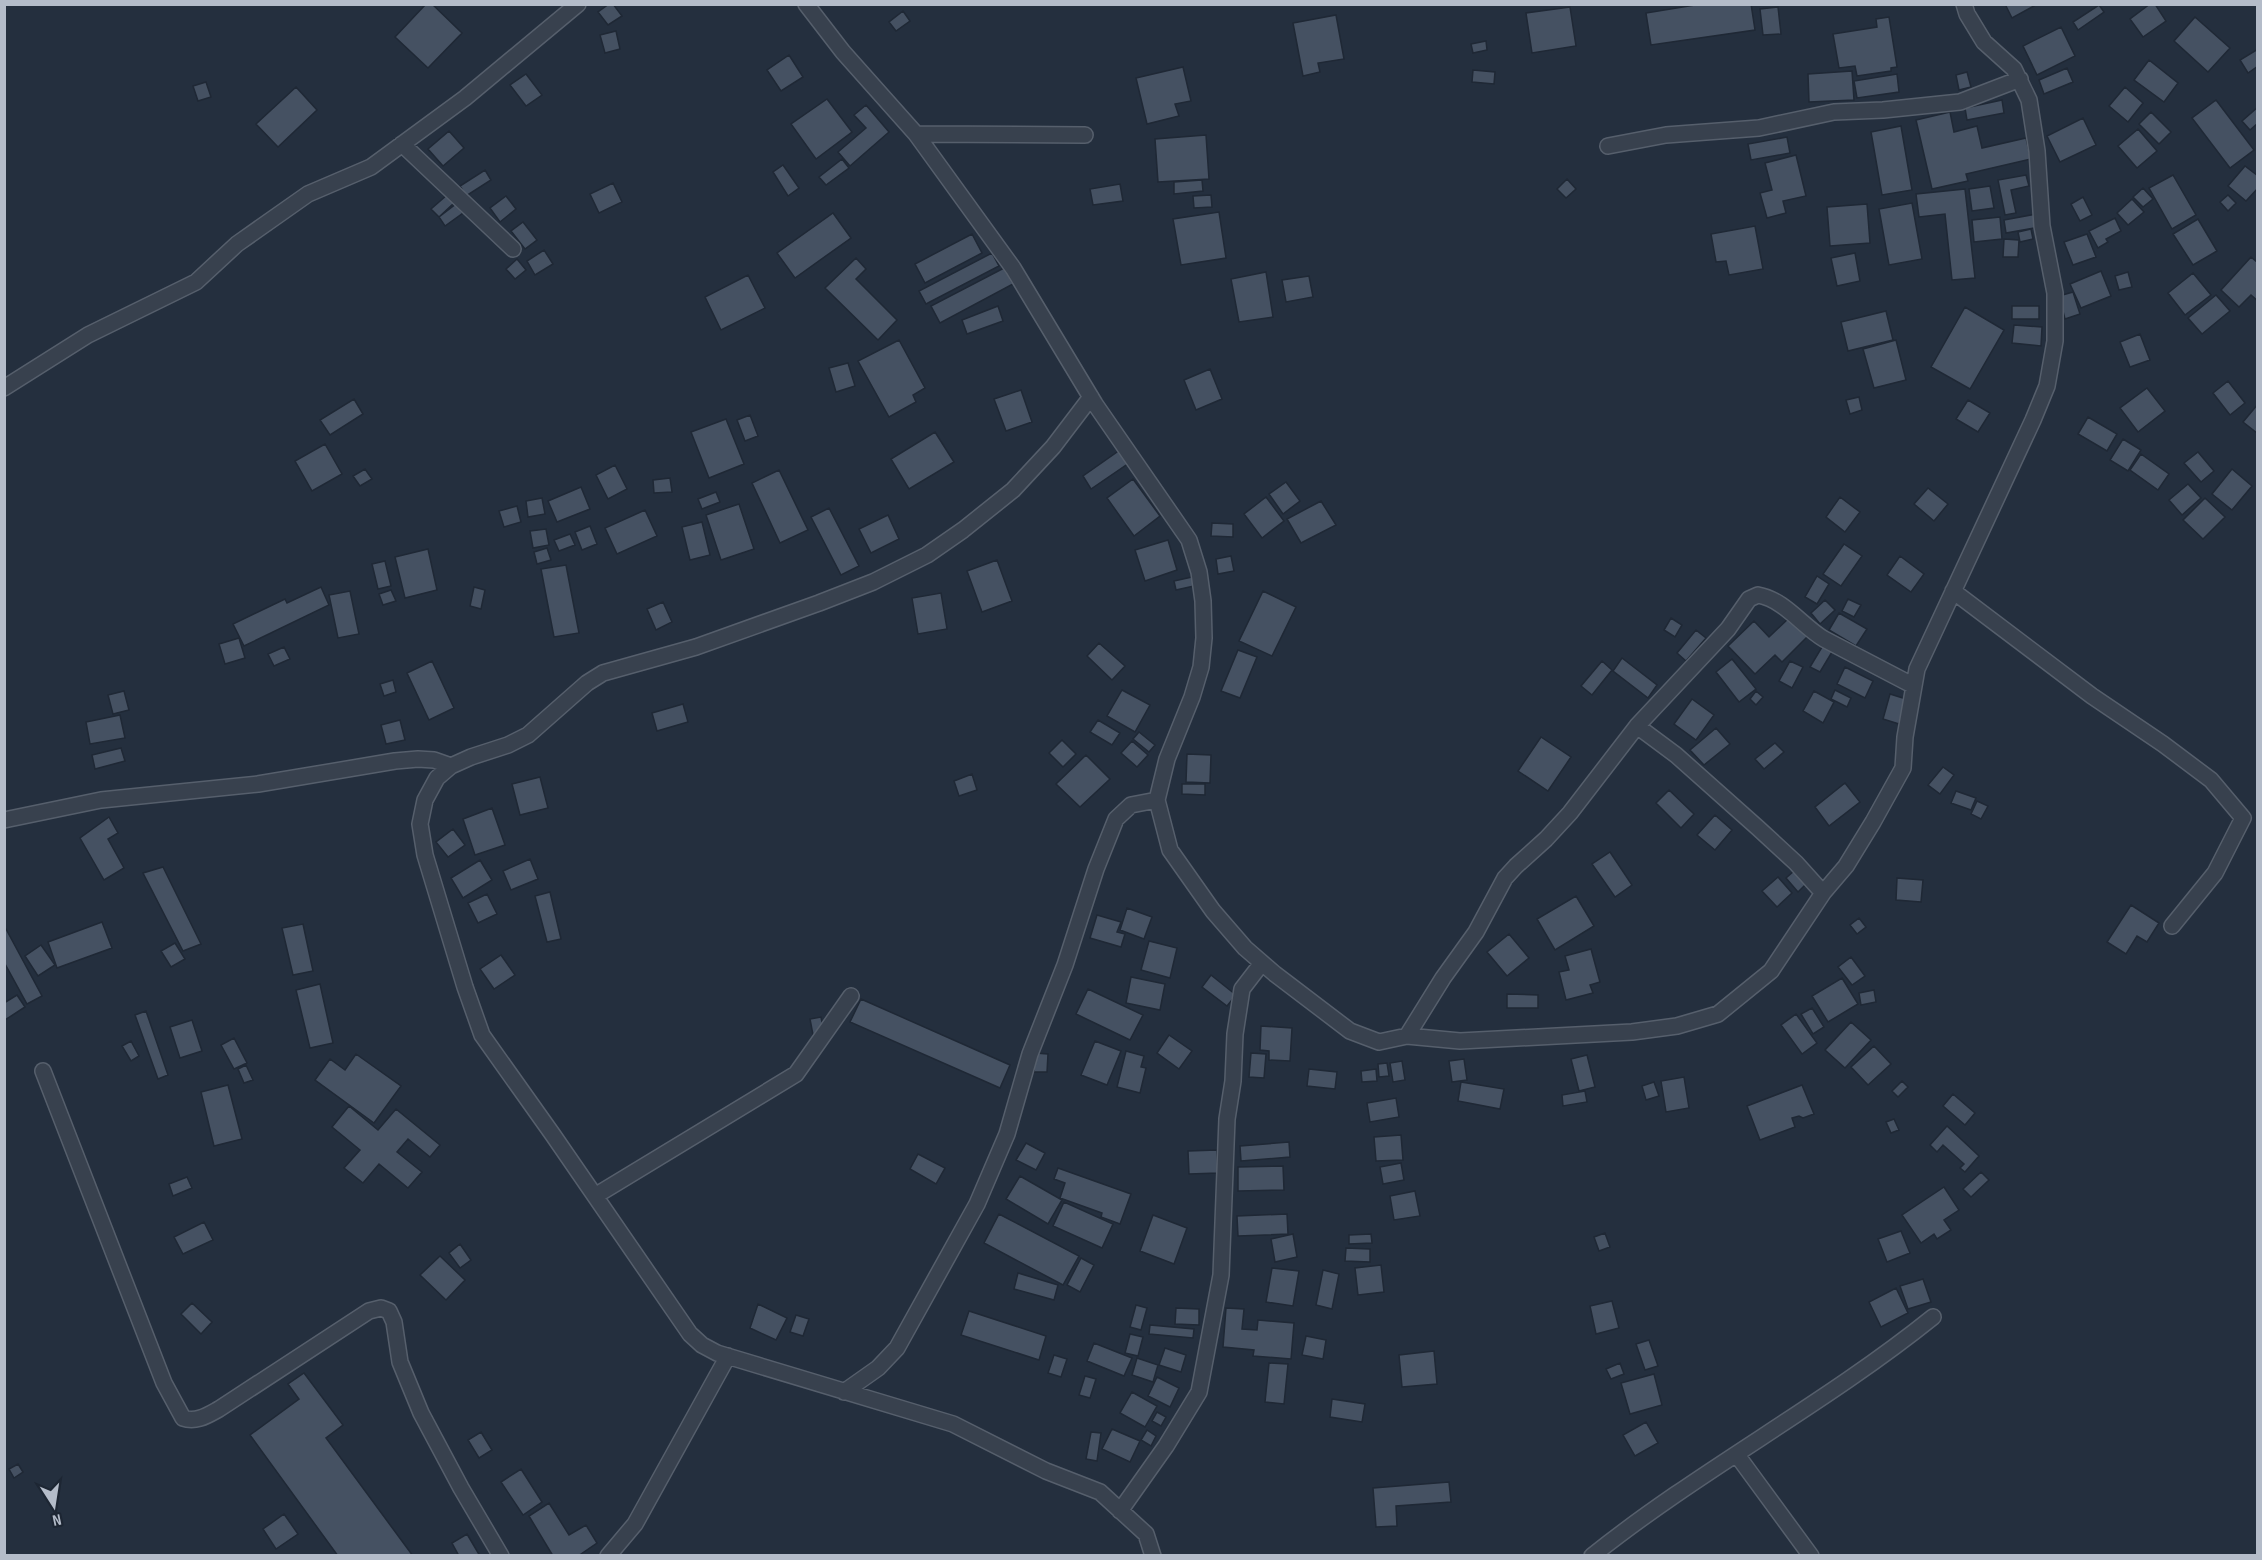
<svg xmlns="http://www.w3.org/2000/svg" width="2262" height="1560" font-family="'Sofia Sans Condensed',sans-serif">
  <rect width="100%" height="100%" fill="#242f3e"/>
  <path fill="#455162" stroke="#1f2835" stroke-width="1.5" d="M426,4H432L462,33L428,68L395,37Z
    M609,4H613L622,16L608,25L598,12Z
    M1701,4H1751L1755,30L1651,45L1646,13Z
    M2005,4H2033L2034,6L2012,18Z
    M2150,4H2155L2166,21L2143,37L2130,19Z
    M2099,5L2104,12L2078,30L2073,22Z
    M1570,7L1576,46L1532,53L1526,13Z
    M1778,7L1781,34L1763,35L1760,9Z
    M903,11L910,21L896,31L889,22Z
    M1336,15L1344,59L1318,63L1320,72L1303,76L1293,23Z
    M1889,17L1897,67L1891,68V71L1857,76L1855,66L1839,68L1833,34L1877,27L1876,19Z
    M2195,17L2230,48L2208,72L2174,41Z
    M2061,27L2075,56L2037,75L2023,46Z
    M616,31L620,49L605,53L600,35Z
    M1486,41L1487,50L1473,53L1471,44Z
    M2258,49V66L2248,73L2240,60Z
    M789,55L803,77L781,91L767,70Z
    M2149,60L2178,83L2164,102L2134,80Z
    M1183,67L1191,101L1175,104L1179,116L1147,124L1136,78Z
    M2067,68L2073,82L2044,94L2039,80Z
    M1473,70L1495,72L1494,84L1472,82Z
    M1852,71L1854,100L1809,102L1808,74Z
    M1967,72L1971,87L1959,90L1956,75Z
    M526,74L542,95L526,106L510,85Z
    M1897,74L1899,92L1857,98L1854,81Z
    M206,82L211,97L198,101L193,86Z
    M296,87L317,110L278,147L256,124Z
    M2125,87L2143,103L2128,122L2109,106Z
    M827,99L852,132L816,159L791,124Z
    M2002,100L2004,113L1967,120L1965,108Z
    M2216,100L2254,150L2230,168L2192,118Z
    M866,105L889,132L850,166L838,152L866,128L854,115Z
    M2258,107V123L2250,130L2242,121Z
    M1950,112L1954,132L1977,126L1982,148L2026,138L2031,159L1966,174L1968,181L1932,189L1916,120Z
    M2151,112L2171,132L2159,144L2139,124Z
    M2083,118L2096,145L2060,162L2047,136Z
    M1901,126L1912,190L1882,195L1871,132Z
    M2138,129L2157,151L2137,168L2118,146Z
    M449,131L464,148L443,166L428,149Z
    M1206,135L1209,179L1158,182L1155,139Z
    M1787,137L1790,153L1751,160L1748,144Z
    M1796,155L1806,196L1783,201L1786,213L1767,218L1760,193L1772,190L1765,163Z
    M842,159L849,168L826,185L819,177Z
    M783,165L799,188L788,196L773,172Z
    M2245,166L2258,176V188L2246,201L2228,186Z
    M485,170L491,180L466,196L460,186Z
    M2026,175L2029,186L2011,190L2016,213L2005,215L1998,180Z
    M2173,175L2196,215L2172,229L2149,188Z
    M1567,179L1576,189L1566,198L1557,189Z
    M1202,180L1203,191L1174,194V182Z
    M613,183L622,202L599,213L590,194Z
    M1120,184L1123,201L1093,205L1090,189Z
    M1990,186L1994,208L1972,211L1969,189Z
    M2143,188L2153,199L2143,207L2133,197Z
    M1965,189L1975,278L1952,280L1945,214L1919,217L1916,194Z
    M447,195L454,203L439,217L431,209Z
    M1211,195L1212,207L1194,208L1193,196Z
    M2228,195L2236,203L2228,211L2220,202Z
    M506,196L516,209L500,222L490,208Z
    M2083,197L2092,215L2080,221L2071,204Z
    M2132,199L2144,212L2128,225L2117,213Z
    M1912,203L1922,259L1889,265L1879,209Z
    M456,204L463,213L445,226L439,217Z
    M1867,204L1870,243L1830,246L1827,207Z
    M1219,212L1226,258L1181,265L1173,219Z
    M833,213L851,238L795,278L777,253Z
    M2036,214L2039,227L2006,233L2004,220Z
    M2000,217L2002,239L1974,242L1972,220Z
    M2115,218L2121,231L2106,239L2108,242L2098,248L2089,231Z
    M2198,219L2217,251L2193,265L2173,234Z
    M523,222L537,240L525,249L511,231Z
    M1755,226L1763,269L1729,275L1726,261L1716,262L1711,234Z
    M2031,229L2033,239L2020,242L2018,232Z
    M972,234L982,253L925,283L915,264Z
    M2087,234L2096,257L2073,265L2064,242Z
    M2004,239L2019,240L2018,257H2003Z
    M544,250L553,264L535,275L527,261Z
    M992,253L999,266L926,304L919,291Z
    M1855,253L1860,281L1837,286L1831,258Z
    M2251,257L2258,263V301L2251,295L2239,307L2221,290Z
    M856,258L866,269L856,279L897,320L878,340L825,288Z
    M517,259L526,270L515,279L506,269Z
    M1004,268L1013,284L940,323L931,306Z
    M2101,271L2111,296L2081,308L2070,284Z
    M1266,272L1273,317L1239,322L1231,279Z
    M2128,272L2132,287L2119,290L2115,276Z
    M2193,273L2211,295L2185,315L2168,293Z
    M748,275L765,308L721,330L705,297Z
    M1309,276L1313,297L1286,302L1282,280Z
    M2073,292L2080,314L2065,319L2059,296Z
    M2216,295L2230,311L2202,334L2188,318Z
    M998,306L1003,321L967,334L962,320Z
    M2012,306H2039V319H2012Z
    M1965,307L2004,330L1970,389L1931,367Z
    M1886,311L1893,340L1848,351L1841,322Z
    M2014,325L2042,327L2041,346L2012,343Z
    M2140,334L2150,360L2130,367L2120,342Z
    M899,340L925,388L913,395L916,402L889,417L858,361Z
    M1896,340L1906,380L1874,388L1863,349Z
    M848,363L855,386L836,392L829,368Z
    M1210,369L1222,399L1196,410L1184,380Z
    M2228,381L2245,403L2230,415L2213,393Z
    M2147,388L2165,411L2138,432L2120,408Z
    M1021,390L1032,422L1006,431L994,399Z
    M1859,397L1862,410L1850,414L1846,400Z
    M354,399L363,414L330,435L320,420Z
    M1968,400L1990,413L1978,432L1956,419Z
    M2258,404V432L2257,433L2243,422Z
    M750,415L758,436L745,441L737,420Z
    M2088,417L2117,434L2107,451L2078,434Z
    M726,419L744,464L709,478L691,432Z
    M935,432L954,462L909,489L891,459Z
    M2123,439L2141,450L2128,471L2110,460Z
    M325,444L342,474L312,491L295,461Z
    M1120,450L1129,463L1091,489L1083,476Z
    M2198,452L2214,471L2201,482L2184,463Z
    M2141,454L2169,474L2158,490L2130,470Z
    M615,465L627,489L608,499L596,475Z
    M365,469L372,479L360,486L353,476Z
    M2232,469L2252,486L2232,510L2212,494Z
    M779,470L808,530L780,543L752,483Z
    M670,478L672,492L654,493L653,480Z
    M1133,479L1160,516L1134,536L1107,498Z
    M1286,482L1300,501L1283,514L1269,494Z
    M2188,484L2201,498L2182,515L2169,500Z
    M581,487L590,509L557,522L548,501Z
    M1928,488L1948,504L1934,521L1914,504Z
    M716,492L720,502L702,509L698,499Z
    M1266,497L1284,521L1262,538L1244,514Z
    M1840,497L1860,512L1845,532L1826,517Z
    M542,498L545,514L528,517L526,501Z
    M2205,498L2225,517L2203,539L2183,520Z
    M1321,501L1336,525L1301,543L1287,519Z
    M739,504L754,549L721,560L706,515Z
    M517,506L521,522L504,527L499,511Z
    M829,508L859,566L841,575L811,517Z
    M645,510L657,536L617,554L605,528Z
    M888,515L899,539L871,553L859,529Z
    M702,522L710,555L690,560L682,527Z
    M1212,523L1233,524V537L1211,536Z
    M590,526L597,544L582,550L575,532Z
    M546,529L549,545L533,548L530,531Z
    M570,534L575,545L559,551L554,540Z
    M1168,540L1177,570L1145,581L1135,550Z
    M1844,544L1862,556L1841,586L1823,574Z
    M547,548L551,560L537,564L534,552Z
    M428,549L437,590L405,598L395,557Z
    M1231,556L1234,571L1218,574L1216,559Z
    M1900,556L1924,574L1911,592L1887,575Z
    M997,560L1012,601L982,612L967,571Z
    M385,561L391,586L378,589L372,564Z
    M566,565L579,633L554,637L541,569Z
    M1817,576L1829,584L1817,604L1805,597Z
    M1192,577L1194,586L1176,590L1174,581Z
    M321,587L329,605L244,646L233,624L285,599L287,603Z
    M474,587L485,590L481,609L470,606Z
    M391,590L396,601L383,605L379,594Z
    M350,591L359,634L338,638L329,595Z
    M1263,591L1296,607L1272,656L1239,641Z
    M941,593L947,629L918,634L912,598Z
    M1848,599L1861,605L1854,617L1842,611Z
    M1825,600L1835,610L1820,624L1811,613Z
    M663,602L672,622L656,630L647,609Z
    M1839,613L1867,629L1856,646L1829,630Z
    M1790,617L1808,636L1782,662L1775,655L1755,674L1728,646L1754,621L1769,637Z
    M1671,618L1682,625L1675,637L1664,630Z
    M1696,630L1706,638L1686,661L1677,653Z
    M239,638L245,658L225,664L219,644Z
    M1825,642L1835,647L1820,672L1810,667Z
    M1099,643L1125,666L1112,680L1087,656Z
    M284,647L290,659L274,666L268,654Z
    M1238,650L1257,657L1240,698L1221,691Z
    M1622,658L1657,685L1648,698L1613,671Z
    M1732,659L1756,689L1739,702L1716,672Z
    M432,661L454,708L429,720L407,673Z
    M1602,661L1612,670L1592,695L1581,686Z
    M1790,661L1803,667L1792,688L1779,681Z
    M1845,667L1873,681L1865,698L1837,684Z
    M393,680L396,692L384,696L380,684Z
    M1122,690L1150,705L1135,732L1107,716Z
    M1835,690L1851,698L1847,707L1831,699Z
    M124,691L129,710L113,714L108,695Z
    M1756,691L1763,697L1756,705L1750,699Z
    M1814,691L1834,702L1823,723L1803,711Z
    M1890,694L1906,699L1899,724L1883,719Z
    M1692,699L1714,715L1696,740L1674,724Z
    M683,704L688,722L657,731L652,713Z
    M120,715L125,738L90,744L86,722Z
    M400,720L405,740L386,744L381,725Z
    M1098,720L1120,733L1112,745L1090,732Z
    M1716,728L1730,744L1704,765L1690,750Z
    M1139,732L1155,745L1149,752L1133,739Z
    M1541,737L1571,757L1548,791L1518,771Z
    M1062,740L1076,754L1063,767L1049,753Z
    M1132,741L1148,755L1137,767L1121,753Z
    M1775,743L1784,752L1764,769L1755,759Z
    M121,748L125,761L95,769L92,755Z
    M1187,754L1211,755L1210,783L1186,782Z
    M1086,755L1110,779L1080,807L1056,784Z
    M1943,767L1954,775L1940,794L1928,785Z
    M972,774L977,790L959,796L954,781Z
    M540,777L548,808L520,815L512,784Z
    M1845,783L1860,802L1829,826L1815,807Z
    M1182,784H1205V795L1182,794Z
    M1669,790L1694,814L1681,828L1656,803Z
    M1956,791L1976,798L1971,810L1951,803Z
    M1977,801L1988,806L1981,819L1971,814Z
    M492,808L505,845L475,855L463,819Z
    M1715,815L1732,830L1715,850L1697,835Z
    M109,817L118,833L108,839L124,868L104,880L80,838Z
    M453,829L465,845L448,857L436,842Z
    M1610,852L1632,885L1615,897L1592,864Z
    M530,859L538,879L511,890L503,871Z
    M480,860L492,880L463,898L451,878Z
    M163,867L201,944L183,951L143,873Z
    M1794,871L1806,884L1798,892L1786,878Z
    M1778,877L1792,893L1777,907L1762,891Z
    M1897,878L1923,880L1921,902L1896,900Z
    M550,892L561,939L547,942L535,896Z
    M487,894L497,914L478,923L468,903Z
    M1576,896L1594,926L1555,950L1537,919Z
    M2131,905L2159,923L2147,942L2137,936L2126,954L2107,942Z
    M1127,908L1152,917L1144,939L1120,930Z
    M1097,915L1121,922L1117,932L1125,934L1121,947L1090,938Z
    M1859,918L1866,927L1857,934L1850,925Z
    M102,922L112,948L57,968L48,942Z
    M303,924L313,971L293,975L282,928Z
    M6,929L42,996L27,1004L4,962V930Z
    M1509,934L1529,958L1507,976L1487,952Z
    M1149,941L1177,948L1170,978L1141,970Z
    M175,943L185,959L171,967L161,951Z
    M41,945L55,965L38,976L25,956Z
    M1591,949L1600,982L1590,985L1593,993L1566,1000L1559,972L1569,970L1565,956Z
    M501,955L515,975L494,989L480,969Z
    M1851,957L1865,976L1852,985L1838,967Z
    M1211,975L1236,995L1227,1006L1202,987Z
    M1131,977L1165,984L1160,1010L1126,1003Z
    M1842,978L1858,1004L1828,1022L1812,996Z
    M320,984L333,1043L310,1048L296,990Z
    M1088,989L1143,1015L1130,1040L1076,1014Z
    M1874,990L1876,1002L1861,1005L1859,993Z
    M1507,994L1538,995V1008H1507Z
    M17,995L25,1007L5,1020L4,1003Z
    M861,999L1010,1065L1000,1088L850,1022Z
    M1812,1008L1824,1027L1813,1034L1801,1014Z
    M146,1011L168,1075L158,1079L135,1015Z
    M1796,1014L1817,1043L1802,1054L1781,1025Z
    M821,1017L824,1033L813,1035L810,1019Z
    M192,1020L202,1051L180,1058L170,1027Z
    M1851,1022L1871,1040L1845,1068L1825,1050Z
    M1261,1026L1292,1028L1290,1061L1269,1060V1051L1260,1050Z
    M1169,1035L1192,1051L1179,1069L1157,1053Z
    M234,1038L247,1063L234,1069L221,1045Z
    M131,1041L139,1056L131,1061L122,1046Z
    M1095,1041L1121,1051L1107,1085L1081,1075Z
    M1874,1046L1891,1064L1868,1085L1851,1067Z
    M1126,1051L1144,1056L1141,1067L1146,1068L1140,1093L1117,1087Z
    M1035,1053L1048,1054L1047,1072H1034Z
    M1251,1053L1266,1054L1264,1078L1249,1077Z
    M356,1054L401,1086L374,1123L315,1080L330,1059L345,1070Z
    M1587,1055L1595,1087L1579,1091L1571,1059Z
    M1464,1059L1467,1080L1452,1082L1449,1061Z
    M1402,1061L1405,1080L1393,1082L1390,1063Z
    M1387,1063L1389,1076L1379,1077L1378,1064Z
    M246,1065L253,1080L244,1083L238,1069Z
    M1309,1069L1337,1072L1335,1089L1307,1086Z
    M1376,1069L1377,1081L1362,1082L1361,1071Z
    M1684,1077L1689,1108L1666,1112L1661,1081Z
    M1902,1081L1908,1087L1898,1097L1892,1091Z
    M1461,1082L1504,1089L1500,1109L1458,1101Z
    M1654,1082L1659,1096L1646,1100L1642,1086Z
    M228,1085L242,1139L214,1146L201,1092Z
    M1802,1085L1814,1114L1803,1118L1799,1116L1792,1118L1795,1127L1760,1140L1747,1106Z
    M1585,1091L1587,1102L1563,1106L1562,1095Z
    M1953,1094L1975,1113L1965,1125L1943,1106Z
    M1396,1098L1399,1117L1370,1122L1367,1103Z
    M349,1106L378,1130L396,1109L440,1145L430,1157L408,1139L397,1152L422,1172L408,1188L379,1164L363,1183L344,1168L360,1150L332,1127Z
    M1894,1119L1899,1130L1891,1133L1886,1122Z
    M1947,1126L1979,1156L1965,1172L1960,1168L1964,1164L1943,1145L1937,1152L1930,1145Z
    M1401,1135L1403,1160L1376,1161L1374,1137Z
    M1289,1142L1290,1157L1241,1161L1240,1146Z
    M1026,1143L1045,1153L1036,1170L1016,1160Z
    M1217,1150L1218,1173L1189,1174L1188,1151Z
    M918,1154L945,1168L936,1184L910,1169Z
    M1401,1163L1404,1180L1383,1184L1380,1167Z
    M1283,1166L1284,1190L1238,1191V1167Z
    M1058,1168L1131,1194L1120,1224L1101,1217L1102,1213L1060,1198L1065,1183L1054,1179Z
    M1981,1172L1989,1180L1971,1197L1963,1189Z
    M1020,1176L1062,1200L1048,1224L1006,1199Z
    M187,1177L192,1188L173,1196L169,1184Z
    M1944,1187L1959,1210L1944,1220L1951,1230L1937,1239L1934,1234L1921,1243L1902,1215Z
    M1415,1191L1420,1216L1394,1220L1390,1196Z
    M1064,1202L1113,1224L1102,1248L1053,1226Z
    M999,1214L1079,1256L1063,1285L984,1243Z
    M1287,1214L1288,1234L1238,1236L1237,1216Z
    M1153,1215L1187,1228L1174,1264L1140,1251Z
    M204,1222L213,1240L183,1254L174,1237Z
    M1901,1231L1910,1253L1887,1262L1878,1239Z
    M1605,1233L1610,1247L1599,1251L1594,1237Z
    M1293,1234L1297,1257L1275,1262L1271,1239Z
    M1371,1234L1372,1243L1349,1244V1235Z
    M460,1244L471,1260L460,1268L449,1253Z
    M1346,1248L1370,1249V1262L1345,1261Z
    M440,1256L465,1280L446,1300L420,1275Z
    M1081,1258L1094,1265L1080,1292L1067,1285Z
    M1381,1265L1384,1292L1358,1295L1355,1268Z
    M1272,1268L1299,1271L1293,1306L1266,1302Z
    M1323,1270L1339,1274L1332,1309L1316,1305Z
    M1018,1273L1058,1285L1054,1300L1014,1289Z
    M1923,1279L1931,1302L1908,1309L1900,1286Z
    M1896,1288L1908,1313L1881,1327L1869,1302Z
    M1612,1301L1619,1328L1596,1334L1590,1306Z
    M192,1303L212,1322L201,1334L181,1314Z
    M758,1304L787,1318L776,1340L750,1328Z
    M1136,1305L1147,1308L1141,1330L1130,1327Z
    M1176,1308L1199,1309V1325L1175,1324Z
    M1226,1308L1244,1309L1242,1329L1257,1330L1258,1320L1294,1323L1291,1359L1253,1356L1254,1350L1223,1347Z
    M969,1311L1046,1336L1039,1360L961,1335Z
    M796,1315L809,1319L803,1336L790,1332Z
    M1150,1325L1194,1329L1193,1338L1149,1334Z
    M1130,1334L1143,1337L1138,1356L1125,1353Z
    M1306,1336L1326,1340L1323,1359L1302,1355Z
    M1649,1340L1658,1366L1645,1370L1636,1344Z
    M1094,1343L1132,1358L1124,1376L1087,1361Z
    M1165,1348L1186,1355L1181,1372L1159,1365Z
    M1434,1351L1437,1384L1402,1387L1399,1355Z
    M1054,1355L1067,1359L1061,1377L1048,1373Z
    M1137,1358L1158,1365L1153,1382L1132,1375Z
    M1269,1363L1288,1364L1284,1404L1265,1402Z
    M1620,1363L1624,1374L1611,1379L1606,1369Z
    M304,1373L343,1425L326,1438L413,1556H338L250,1435L299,1399L288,1384Z
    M1654,1374L1662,1405L1630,1414L1621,1383Z
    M1085,1376L1096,1379L1090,1398L1079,1395Z
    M1157,1377L1179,1388L1170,1407L1148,1396Z
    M1132,1392L1157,1406L1145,1427L1120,1413Z
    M1332,1399L1365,1404L1362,1422L1330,1417Z
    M1157,1412L1166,1417L1161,1426L1152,1421Z
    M1646,1422L1658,1443L1635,1456L1623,1435Z
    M1112,1429L1140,1441L1130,1462L1102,1449Z
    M1147,1430L1156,1436L1151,1446L1141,1440Z
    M481,1432L492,1450L479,1458L468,1440Z
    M1091,1432L1101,1433L1097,1461L1086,1459Z
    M18,1464L23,1472L14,1478L9,1469Z
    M521,1469L542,1502L523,1515L501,1482Z
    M1449,1482L1451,1502L1396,1506L1397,1526L1376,1527L1373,1488Z
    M549,1503L569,1535L586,1525L597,1543L578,1556H553L529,1516Z
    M284,1514L298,1534L276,1549L263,1529Z
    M467,1534L480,1556H459L452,1543Z"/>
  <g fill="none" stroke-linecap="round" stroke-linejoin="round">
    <g stroke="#565f6c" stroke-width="18">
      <path id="street" d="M806,4L843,52L916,134L1013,268L1095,404L1189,540L1199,572L1203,601L1204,638L1201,667L1192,697L1167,759L1157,800L1170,850L1213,911L1245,948L1275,974L1350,1031L1379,1042L1407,1036L1460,1041L1632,1032L1677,1026L1718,1014L1771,971L1823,893L1846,866L1873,822L1903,768L1905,737L1917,669L2033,420L2047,386L2055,341V293L2042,226L2037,151L2029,100L2014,69L1984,42L1967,14L1964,4
        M916,134L1085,135
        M402,144L513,249
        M1608,146L1666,135L1759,128L1834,112L1883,110L1960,102L2020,79
        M4,388L88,335L196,282L237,244L308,194L371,167L465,98L578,4
        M1091,397L1053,447L1013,490L963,530L927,555L873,582L819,603L696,647L603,673L587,683L528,735L508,745L471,757L451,766L437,778L425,800L420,824L425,855L465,987L482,1035L553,1135L690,1334L702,1345L717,1353L953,1424L1046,1471L1100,1492L1146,1534L1153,1556
        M1953,591L2092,696L2163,744L2211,780L2243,818L2215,873L2172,926
        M1637,726L1676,755L1758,828L1796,863L1823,893
        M4,820L101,800L258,784L395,761L418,759L434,760L451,766
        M1407,1036L1443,978L1476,932L1505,878L1516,866L1546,839L1570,813L1637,726L1728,629L1749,599L1758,595C1785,600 1802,626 1824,639L1914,686
        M43,1071L164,1383L183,1418C196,1423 208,1415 219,1409L369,1311L381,1308L389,1311L394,1322L400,1362L421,1413L461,1488L501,1556
        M595,1196L796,1074L851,996
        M844,1392L878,1368L897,1348L977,1204L1007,1134L1030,1054L1065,965L1096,869L1116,819L1131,805L1157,800
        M1737,1455L1811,1556
        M1120,1511L1166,1446L1199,1392L1221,1275L1227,1119L1233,1081L1235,1034L1242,989L1262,963
        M608,1556L635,1524L728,1356
        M1592,1556C1701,1469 1825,1404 1933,1317"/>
    </g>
    <use href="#street" stroke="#38414e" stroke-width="15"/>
  </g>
  <rect width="2262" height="1560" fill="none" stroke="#b4bcc9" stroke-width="12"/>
  <g transform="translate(54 1506) rotate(168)" stroke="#1d2633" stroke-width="4.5" paint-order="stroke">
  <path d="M0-4.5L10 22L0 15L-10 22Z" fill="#b4bcc9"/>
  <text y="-9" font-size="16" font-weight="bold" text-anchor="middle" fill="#b4bcc9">N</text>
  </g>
</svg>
